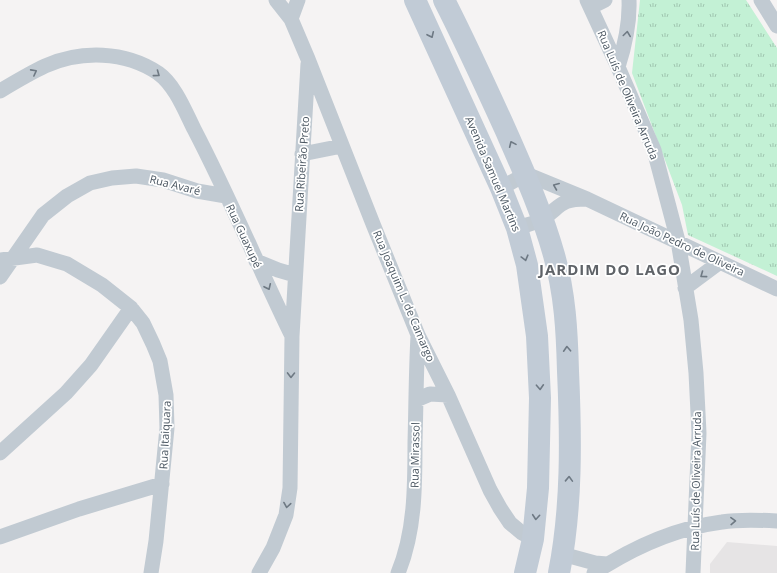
<svg xmlns="http://www.w3.org/2000/svg" width="777" height="573" font-family="'Open Sans',sans-serif">
  <defs>
    <pattern id="grass-tufts" width="24" height="20" patternUnits="userSpaceOnUse"><rect width="24" height="20" fill="#c3f1d5"/><path d="M3 7l-1-3M5 7V3M7 7l1-3M15 17l-1-3M17 17v-4M19 17l1-3" fill="none" stroke="#a0c6b0"/></pattern>
  </defs>
  <rect width="100%" height="100%" fill="#f5f3f3"/>
  <path fill="#e6e4e5" d="M727,542L777,546V573H710V564Z"/>
  <path fill="url(#grass-tufts)" d="M640,0H746L777,48V276L688,235L682,205L632,73Z"/>
  <g fill="none" stroke-linecap="round" stroke-linejoin="round">
    <path stroke="#c1cad2" stroke-width="15" d="M276,0L291,19L308,59L373,224L418,335L448,395L490,490L500,508L510,523L522,533L533,539
      M587,0L618,67L654,150L678,241L691,320L696,373L699,433L693,573
      M761,0L777,26
      M591,7L605,0
      M291,19L298,0
      M618,67C625,45 630,24 629,0
      M0,91C15,82 30,73 45,66C81,50 125,51 158,73C175,85 185,111 194,129C229,196 258,266 291,334
      M302,154L342,146
      M501,188L526,174L587,199L777,289
      M517,228C525,225 537,223 544,218C562,205 561,199 586,199
      M0,260L37,255L67,264L102,285L131,308L143,323L153,344L160,361L166,395L167,428L156,541L151,573
      M256,261L278,270L295,275
      M0,277L43,215L67,196L90,183L112,178L136,176L163,180L197,191L226,196
      M685,288L720,262
      M416,400L430,394L448,395
      M0,453L66,393L91,365L131,308
      M0,537L79,509L162,484
      M562,554L595,563L607,564
      M259,573L273,548L286,515L290,488L292,336L308,64
      M398,573C415,532 415,487 415,443C416,408 416,372 418,336
      M594,573C632,548 676,528 722,522C740,519 759,520 777,521"/>
    <path stroke="#c1cbd6" stroke-width="22" d="M415,0L501,188L517,228L527,265L537,336L540,398L538,488L533,539L525,573
      M444,0C466,43 486,87 506,131C524,172 542,212 554,255C565,293 567,332 568,371C571,438 572,507 559,573"/>
  </g>
  <defs><path id="oneway-chevron" d="M-2-3.5L2.5 0L-2 3.5" fill="none" stroke-width="1.6" stroke-linecap="round" stroke-linejoin="round"/></defs>
  <g stroke="#6e7983">
    <use href="#oneway-chevron" transform="translate(627 34) rotate(-82)"/>
    <use href="#oneway-chevron" transform="translate(34 72) rotate(-28)"/>
    <use href="#oneway-chevron" transform="translate(157 74) rotate(36)"/>
    <use href="#oneway-chevron" transform="translate(556 186) rotate(-158)"/>
    <use href="#oneway-chevron" transform="translate(703 275) rotate(144)"/>
    <use href="#oneway-chevron" transform="translate(268 287) rotate(65)"/>
    <use href="#oneway-chevron" transform="translate(291 375) rotate(91)"/>
    <use href="#oneway-chevron" transform="translate(287 505) rotate(99)"/>
    <use href="#oneway-chevron" transform="translate(733 521) rotate(-2)"/>
  </g>
  <g stroke="#6e7984">
    <use href="#oneway-chevron" transform="translate(431 35) rotate(65)"/>
    <use href="#oneway-chevron" transform="translate(512 144) rotate(-114)"/>
    <use href="#oneway-chevron" transform="translate(525 258) rotate(75)"/>
    <use href="#oneway-chevron" transform="translate(567 349) rotate(-93)"/>
    <use href="#oneway-chevron" transform="translate(540 387) rotate(87)"/>
    <use href="#oneway-chevron" transform="translate(569 479) rotate(-88)"/>
    <use href="#oneway-chevron" transform="translate(536 517) rotate(95)"/>
  </g>
  <g text-anchor="middle" stroke-width="3.5" stroke-linejoin="round" paint-order="stroke">
    <g font-size="11" fill="#4a5661" stroke="#fff">
      <text transform="translate(628 95) rotate(67)" y="4">Rua Luís de Oliveira Arruda</text>
      <text transform="translate(302 164) rotate(-86)" y="4">Rua Ribeirão Preto</text>
      <text transform="translate(493 174) rotate(67)" y="4">Avenida Samuel Martins</text>
      <text transform="translate(175 185) rotate(14)" y="4">Rua Avaré</text>
      <text transform="translate(244 236) rotate(65)" y="4">Rua Guaxupé</text>
      <text transform="translate(682 244) rotate(25)" y="4">Rua João Pedro de Oliveira</text>
      <text transform="translate(404 296) rotate(67)" y="4">Rua Joaquim L. de Camargo</text>
      <text transform="translate(165 435) rotate(-87)" y="4">Rua Itaiquara</text>
      <text transform="translate(415 455) rotate(-89)" y="4">Rua Mirassol</text>
      <text transform="translate(696 481) rotate(-89)" y="4">Rua Luís de Oliveira Arruda</text>
    </g>
    <g font-size="15" font-weight="bold" letter-spacing="1" fill="#5f6368" stroke="#fff">
      <text x="610" y="275">JARDIM DO LAGO</text>
    </g>
  </g>
</svg>
